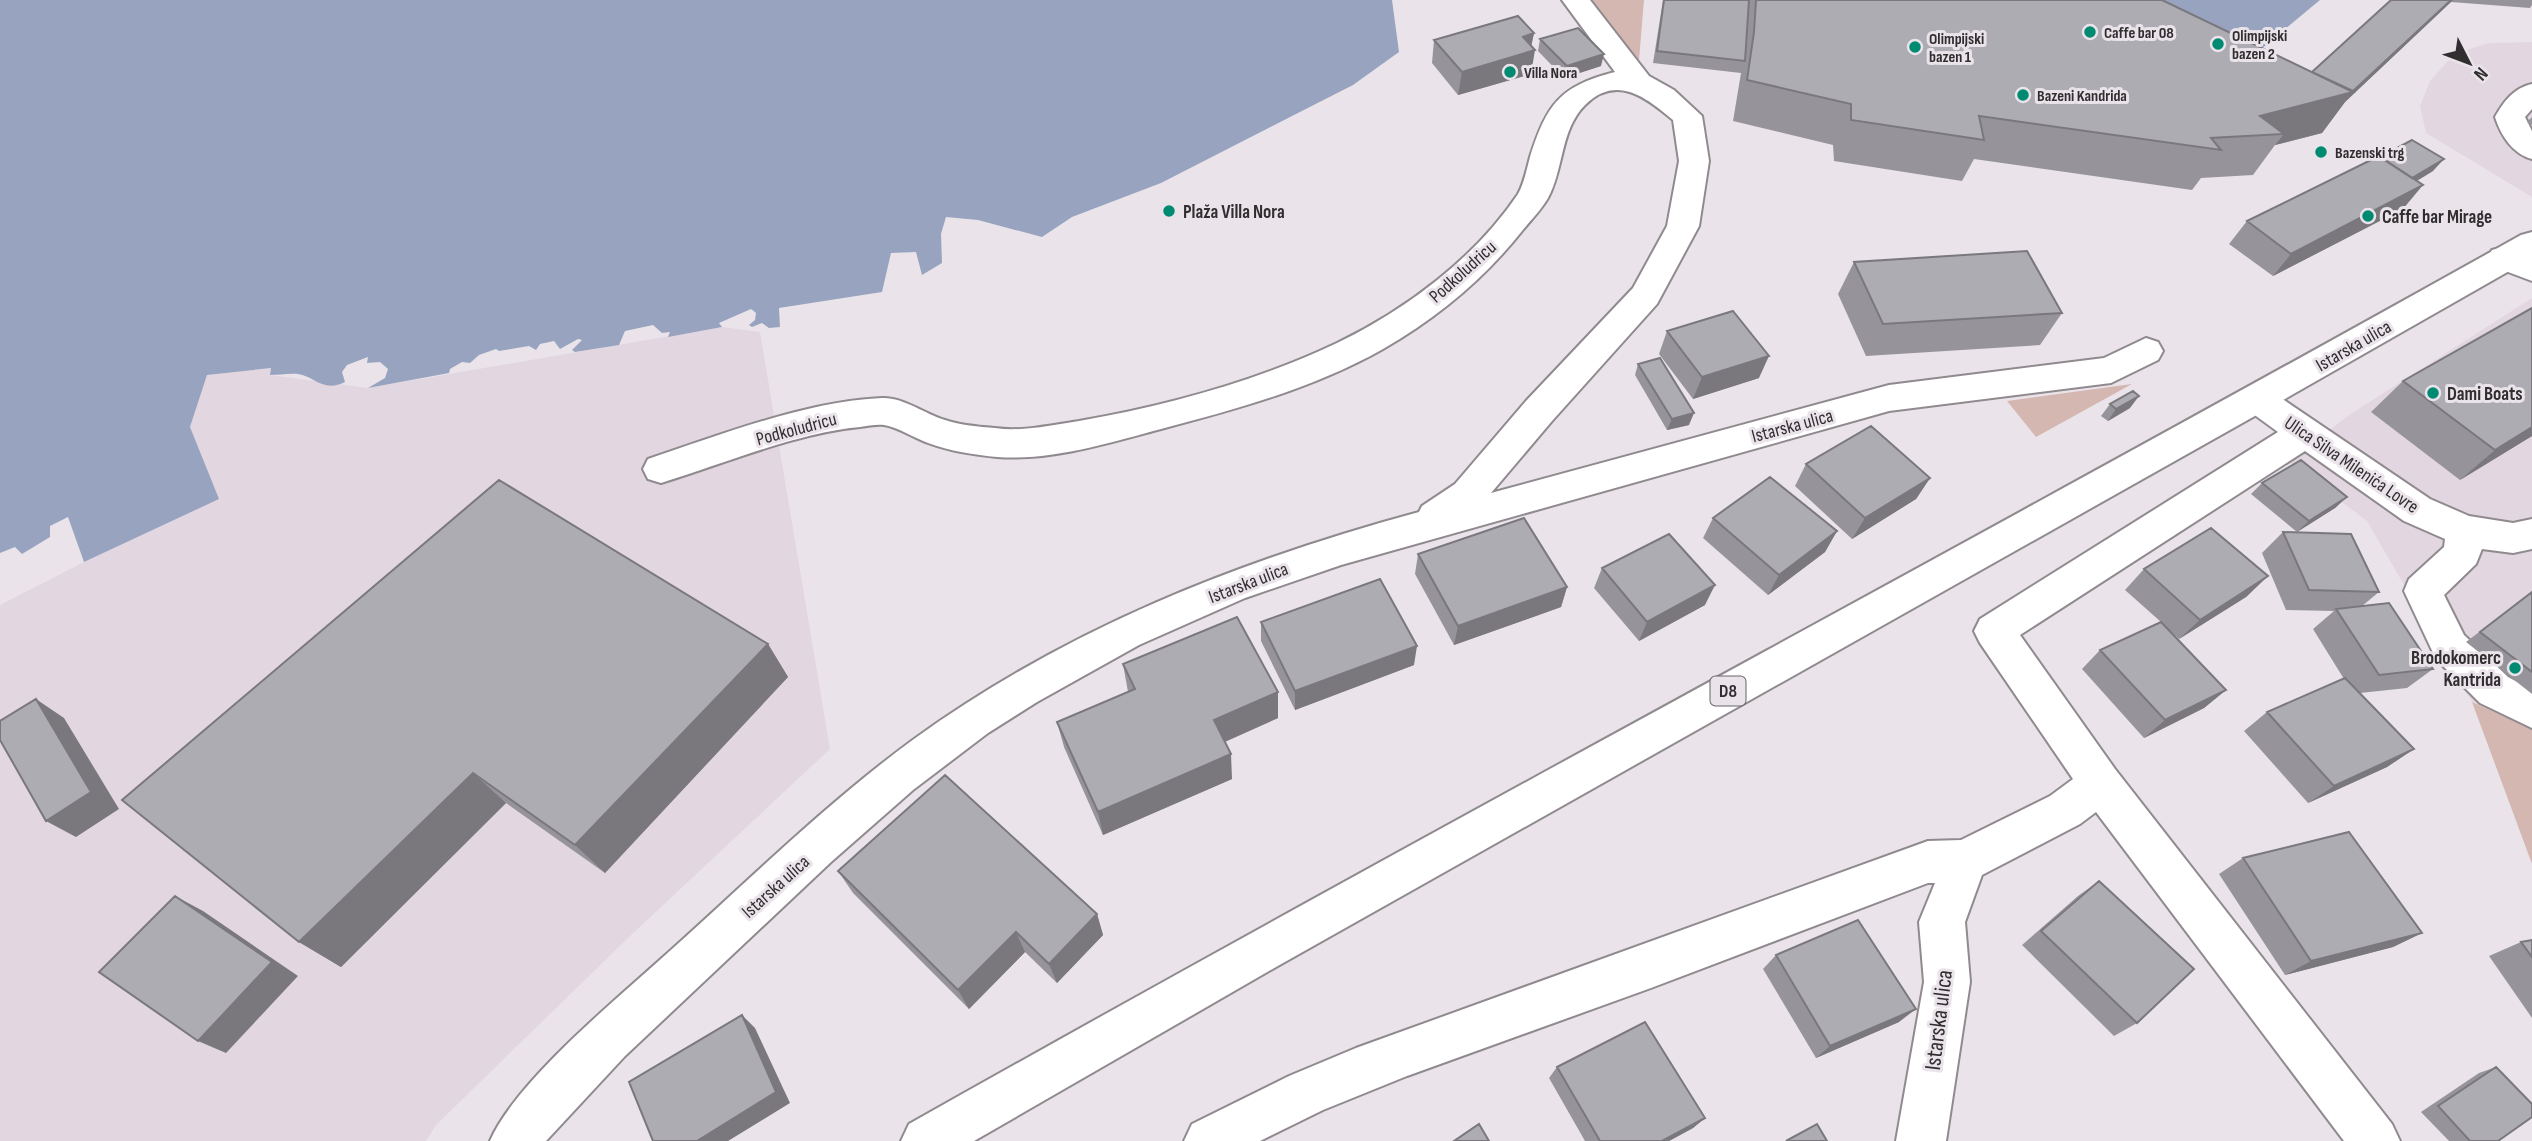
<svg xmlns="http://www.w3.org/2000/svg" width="2532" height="1141" font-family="'Sofia Sans Condensed',sans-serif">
  <rect width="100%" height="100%" fill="#eae4ea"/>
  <path fill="#e2d6e1" d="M2532,42V197L2426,133L2420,106L2430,81L2447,62L2463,51L2489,43Z
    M2532,298V729L2472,702L2367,521L2289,462L2349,415Z
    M722,327L760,332L830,749L629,937L436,1125L426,1141H0V605L84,562L218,499L190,427L207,375L271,368L270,375L368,388Z"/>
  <path fill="#d4b7b1" d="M1591,0H1644L1639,60L1606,23Z
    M2132,384L2036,437L2007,401Z
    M2472,702L2532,729V864Z"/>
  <path fill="#98a4bf" d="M0,0H1392L1399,52L1353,85L1161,183L1072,217L1042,237L978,220L946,217L941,234L942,263L922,275L916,252L891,253L882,292L779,308L780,327L769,328L762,323L752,327L749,325L755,320L756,313L751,309L719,323L722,327L668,337L670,332L662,333L653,325L625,331L619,345L575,352L572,350L582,340L578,339L560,349L554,341L540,344L536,350L529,346L499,351L496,349L479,355L470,363L462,362L450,369L449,373L368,388L385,378L388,369L380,362L367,363L368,357L347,365L342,372L345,382C323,393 314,376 298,374C289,373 279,375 270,375L271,368L207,375L190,427L219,499L84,562L68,517L50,526V537L22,554L15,547L0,553Z
    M2122,0H2320L2230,75Z"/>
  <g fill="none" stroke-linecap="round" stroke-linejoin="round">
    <g stroke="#908a8f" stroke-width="4">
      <path id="minor" d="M1562,0H1590L1649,76L1674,90L1702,116L1709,161L1699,226L1657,304L1552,421L1491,493L1889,385L2104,358L2146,338L2158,342L2163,351L2158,360L2111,383L1889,411L1341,565L1245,598L1139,645L1037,702L988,733L913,790L831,862L625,1056L546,1141H490C515,1083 613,1002 662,958C745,884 824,805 914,739C1066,629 1238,561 1419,512L1422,506L1455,484L1526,401L1633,288L1667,226L1679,161L1673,120C1646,97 1616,74 1585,105C1560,130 1564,169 1548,198C1541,210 1531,220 1522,231C1483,280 1437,318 1383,349C1314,388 1237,409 1161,429C1109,443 1051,461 997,457C975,455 949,451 928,443C914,438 898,427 884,425C877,424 867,426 860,427C796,433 723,464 661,483L648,479L643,469L648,459C720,435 807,401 882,398C903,397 925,414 945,420C960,425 979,427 995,428C1022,432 1052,425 1079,421C1165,406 1257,381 1337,343C1406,310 1475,258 1518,194C1524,184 1527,168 1530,157C1547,104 1560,86 1615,72Z
        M2532,84V109L2525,117L2532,131V159C2513,154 2501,136 2495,117C2504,101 2514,88 2532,84Z
        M2504,247L2532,256V281L2492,266L2488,258L2492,250Z
        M2257,386L2269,390L2430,499L2469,516L2513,523L2532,519V549L2513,553L2482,549L2476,564L2444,595L2464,635L2508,677L2532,690V728L2480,703L2436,659L2404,591L2409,579L2444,547L2445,539L2404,521L2305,451L2020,635L2115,769L2392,1124L2400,1141H2344L2096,812L2080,824L1982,875L1965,922L1970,982L1946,1141H1896L1924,982L1919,922L1935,883H1928L1651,988L1407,1076L1323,1110L1260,1141H1184L1192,1124L1289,1076L1356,1048L1928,841L1961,840L2050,796L2073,779L1980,643L1974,631L1980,619L2278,432L2245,408L2239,399L2245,390Z"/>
    </g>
    <g stroke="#908a8f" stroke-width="4">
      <path id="major" d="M2532,232V258L2269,408L1276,967L974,1141H901L909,1124C1443,823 1985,535 2521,235Z"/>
    </g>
    <use href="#minor" fill="#fff" fill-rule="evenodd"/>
    <use href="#major" fill="#fff" fill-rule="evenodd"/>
  </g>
  <path fill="#96949a" d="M1663,0H2162L2312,72L2391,0H2532V5L2530,8L2451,2L2345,102L2322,133L2275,145L2253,175L2201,178L2192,190L1974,159L1962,181L1834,161L1833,145L1733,121L1741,73L1653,63Z
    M1534,33L1531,46V74L1458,95L1432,63L1434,40Z
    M1540,39L1601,66L1564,78L1538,51Z
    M2532,117V125L2527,122Z
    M2433,171L2417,181L2403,209L2273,276L2229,244L2247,221Z
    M1854,262L2062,313L2040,345L1866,356L1838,294Z
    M2532,308V436L2460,480L2371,412L2403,381Z
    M1667,331L1759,378L1693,399L1659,354Z
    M1638,364L1689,425L1667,430L1635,375Z
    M2110,404L2130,408L2108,421L2101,416Z
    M1806,464L1930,478L1916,499L1852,539L1795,486Z
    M2262,483L2347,497L2335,508L2297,532L2251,494Z
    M1713,518L1837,531L1825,552L1768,595L1703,538Z
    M2283,532L2379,592L2362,606L2433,669L2407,688L2360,693L2414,749L2387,767L2308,803L2244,731L2267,712L2344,679L2313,629L2334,611L2286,610L2262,553Z
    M1418,554L1567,587L1561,607L1454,645L1415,574Z
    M1602,568L1705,605L1639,641L1594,588Z
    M2144,569L2268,576L2246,597L2179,639L2167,628L2226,690L2204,708L2144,738L2082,669L2100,650L2161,622L2125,590Z
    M2532,592V694L2466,642Z
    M1261,622L1414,665L1295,710L1261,641Z
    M768,644L788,677L605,873L506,803L341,967L299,942L122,800Z
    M1123,664L1278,692V718L1225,742L1232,779L1103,835L1064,747L1057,722L1128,692Z
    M2243,858L2422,933L2393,947L2285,975L2219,874Z
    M838,871L1097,914L1103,935L1057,983L1025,952L969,1009L853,893Z
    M2099,881L2137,1023L2114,1036L2022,945L2078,896Z
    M2532,940V1018L2489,956L2521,942Z
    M1776,955L1899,1022L1816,1058L1763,969Z
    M1557,1067L1705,1118L1693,1128L1669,1141H1585L1549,1078Z
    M2496,1067L2498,1141H2449L2421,1112L2479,1073Z"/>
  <path fill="#7a787d" d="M2451,0H2453L2345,102L2322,133L2275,145L2284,134L2260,116Z
    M1534,33L1530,52L1535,50L1531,74L1458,95L1462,72L1523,37Z
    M1604,54L1601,66L1564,78L1567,66Z
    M2444,159L2433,171L2394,194L2405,182Z
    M2423,185L2403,209L2273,276L2291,254Z
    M1769,356L1759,378L1693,399L1702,377Z
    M2139,396L2130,408L2108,421L2116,409Z
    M1694,413L1689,425L1667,430L1672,419Z
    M2532,427V436L2460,480L2495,450Z
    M1930,478L1916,499L1852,539L1865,518Z
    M2347,497L2335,508L2297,532L2309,521Z
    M1837,531L1825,552L1768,595L1779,575Z
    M2268,576L2246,597L2179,639L2200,620Z
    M1715,585L1705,605L1639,641L1647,622Z
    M1567,587L1561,607L1454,645L1458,626Z
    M768,644L788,677L605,873L575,845Z
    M1417,646L1414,665L1295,710V691Z
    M2226,690L2204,708L2144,738L2165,720Z
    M1278,692V718L1215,746L1214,720Z
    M36,699L64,718L119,809L76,837L46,821Z
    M2414,749L2387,767L2308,803L2334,786Z
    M1231,754L1232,779L1103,835L1098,812Z
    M473,773L506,803L341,967L299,942Z
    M175,896L203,911L298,976L226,1053L198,1041Z
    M1097,914L1103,935L1057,983L1049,964Z
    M1016,932L1025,952L969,1009L958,990Z
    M2422,933L2393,947L2285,975L2311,961Z
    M1916,1009L1899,1022L1816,1058L1830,1046Z
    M742,1015L755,1028L790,1103L728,1141H697Z
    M1705,1118L1693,1128L1669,1141H1662Z"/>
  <path fill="#aeacb3" stroke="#7a787d" stroke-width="2" d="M1664,0H1749L1745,61L1657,51Z
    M1756,0H2162L2353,92L2260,116L2284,134L2211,138L2221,150L1979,116L1984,140L1851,120V104L1747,80L1754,32Z
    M2391,0H2451L2353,91L2312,72Z
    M1518,16L1534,33L1523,37L1535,50L1462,72L1434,40Z
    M1578,28L1604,54L1567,66L1540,39Z
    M2412,140L2444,159L2412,178L2380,157Z
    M2379,156L2423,185L2291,254L2247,221Z
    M2027,251L2062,313L1883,324L1854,262Z
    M2532,308V427L2495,450L2403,381Z
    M1733,311L1769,356L1702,377L1667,331Z
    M1660,358L1694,413L1672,419L1638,364Z
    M2133,391L2139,396L2116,409L2110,404Z
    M1871,426L1930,478L1865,518L1806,464Z
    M2301,460L2347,497L2309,521L2262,483Z
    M1770,477L1837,531L1779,575L1713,518Z
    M499,480L768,644L575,845L473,773L299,942L122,800Z
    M1524,518L1567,587L1458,626L1418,554Z
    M2211,528L2268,576L2200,620L2144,569Z
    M2283,532L2351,534L2379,592L2309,590Z
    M1669,534L1715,585L1647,622L1602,568Z
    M1380,579L1417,646L1295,691L1261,622Z
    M2532,592V672L2480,632Z
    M2389,603L2433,669L2379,675L2336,609Z
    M1237,617L1278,692L1214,720L1231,754L1098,812L1057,722L1135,689L1123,664Z
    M2161,622L2226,690L2165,720L2100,650Z
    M2345,678L2414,749L2334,786L2267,712Z
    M36,699L91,792L46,821L0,740V721Z
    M945,775L1097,914L1049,964L1016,932L958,990L838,871Z
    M2349,832L2422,933L2311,961L2243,858Z
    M2099,881L2194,969L2137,1023L2041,931Z
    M175,896L272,962L198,1041L99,972Z
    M1858,920L1916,1009L1830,1046L1776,955Z
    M2532,940V957L2521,942Z
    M742,1015L776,1092L697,1141H653L629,1082Z
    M1645,1022L1705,1118L1662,1141H1600L1557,1067Z
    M2496,1067L2532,1104V1117L2498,1141H2470L2438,1106Z
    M1479,1124L1489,1141H1454Z
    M1817,1124L1827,1141H1786Z"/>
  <g fill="#008a71" stroke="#eae4ea" stroke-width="2.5">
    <circle cx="2090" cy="32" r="7"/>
    <circle cx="2218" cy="44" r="7"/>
    <circle cx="1915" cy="47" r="7"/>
    <circle cx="1510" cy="72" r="7"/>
    <circle cx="2023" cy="95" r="7"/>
    <circle cx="2321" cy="152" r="7"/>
    <circle cx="1169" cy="211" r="7"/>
    <circle cx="2368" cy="216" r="7"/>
    <circle cx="2433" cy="393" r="7"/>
    <circle cx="2515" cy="668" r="7"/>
  </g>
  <g text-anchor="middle" stroke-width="6" stroke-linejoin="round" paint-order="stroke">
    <g font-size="16" font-weight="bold" fill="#312e30" stroke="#eae4ea" text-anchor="start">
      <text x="2104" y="38">Caffe bar 08</text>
      <text x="2232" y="41">Olimpijski<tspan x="2232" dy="18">bazen 2</tspan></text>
      <text x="1929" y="44">Olimpijski<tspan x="1929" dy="18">bazen 1</tspan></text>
      <text x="1524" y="78">Villa Nora</text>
      <text x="2037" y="101">Bazeni Kandrida</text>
      <text x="2335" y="158">Bazenski trg</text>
    </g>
    <rect fill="#eae4ea" stroke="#686568" stroke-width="2" x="1710.5" y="676.5" width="35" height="29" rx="5"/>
    <g font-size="18" font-weight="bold" fill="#312e30">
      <text x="1728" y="697">D8</text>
    </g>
    <g font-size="19" font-weight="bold" fill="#312e30" stroke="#eae4ea" text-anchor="start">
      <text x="1183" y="218">Plaža Villa Nora</text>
      <text x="2382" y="223">Caffe bar Mirage</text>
      <text x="2447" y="400">Dami Boats</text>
      <text x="2501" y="664" text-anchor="end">Brodokomerc<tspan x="2501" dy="22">Kantrida</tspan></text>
    </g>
    <g font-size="19" fill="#312e30" stroke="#eae4ea">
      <text transform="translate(1462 271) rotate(-42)" y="7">Podkoludricu</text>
      <text transform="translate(2353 345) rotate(-30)" y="7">Istarska ulica</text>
      <text transform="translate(1792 425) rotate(-15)" y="7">Istarska ulica</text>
      <text transform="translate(796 428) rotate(-15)" y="7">Podkoludricu</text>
      <text transform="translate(2352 464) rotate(34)" y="7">Ulica Silva Milenića Lovre</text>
      <text transform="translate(1248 582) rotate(-21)" y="7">Istarska ulica</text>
      <text transform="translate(775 886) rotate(-42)" y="7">Istarska ulica</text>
    </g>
    <g font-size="23" fill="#312e30" stroke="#eae4ea">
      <text transform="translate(1938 1020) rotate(-83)" y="8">Istarska ulica</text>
    </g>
  </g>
  <g transform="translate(2469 63) rotate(132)" stroke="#eae4ea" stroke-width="5" paint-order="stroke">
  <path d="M0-5L12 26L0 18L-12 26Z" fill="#312e30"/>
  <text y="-10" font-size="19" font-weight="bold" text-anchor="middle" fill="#312e30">N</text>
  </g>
</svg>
